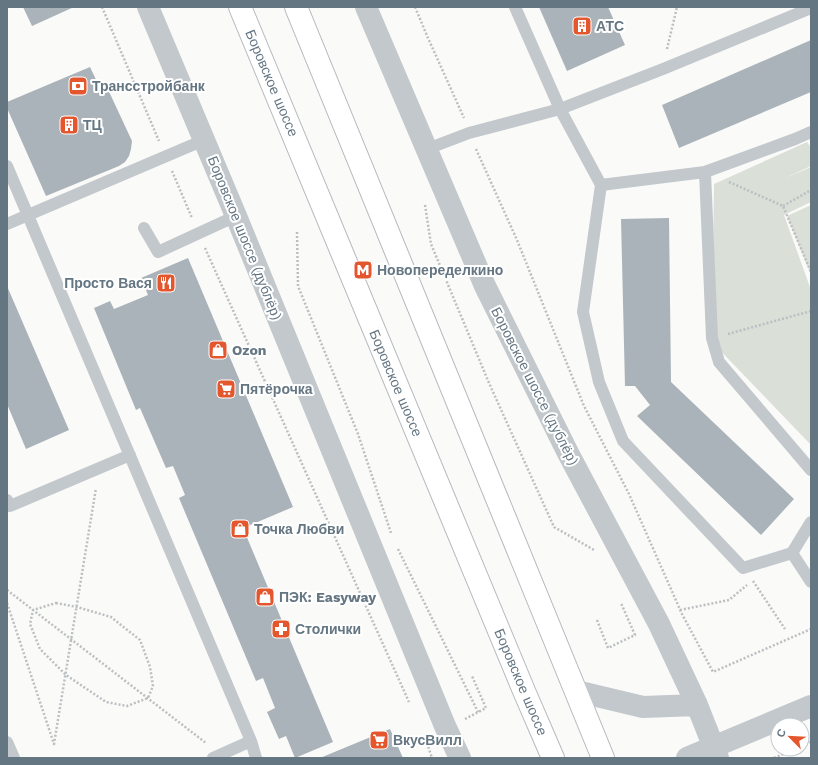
<svg xmlns="http://www.w3.org/2000/svg" width="818" height="765" font-family="'Work Sans',sans-serif">
  <rect width="100%" height="100%" fill="#fafaf8"/>
  <path fill="#dadfd7" d="M807,142L811,148V166L783,179L811,167V202L784,215L811,290V445L712,342L714,184Z
    M811,205V275L787,216Z"/>
  <path fill="#aab3b9" d="M23,7H74L32,26Z
    M539,7H608L625,45L567,71Z
    M811,40V92L679,148L662,105Z
    M90,67L99,86L105,83L132,141L131,149L129,156L125,162L119,166L46,196L7,108V102Z
    M669,218L671,382L794,499L761,535L637,416L650,405L635,386H625L621,219Z
    M188,258L293,507L243,528L333,742L295,758L286,736L279,739L267,712L275,708L263,678L256,681L179,498L185,495L173,466L166,468L140,408L136,410L94,308L110,301L114,309L148,295L141,278Z
    M7,286L69,430L26,449L7,404Z
    M390,729L403,758H320Z"/>
  <g fill="none" stroke-linecap="round" stroke-linejoin="round">
    <g stroke="#b5babe" stroke-width="24">
      <path id="primary" d="M240,7L524,691L553,758
        M296,7L603,758"/>
    </g>
    <path stroke="#bbbfc2" stroke-width="2.5" stroke-dasharray="2 2" stroke-linecap="butt" d="M102,7L159,141
      M415,7L428,38L464,118
      M667,49L677,7
      M476,149L517,240L584,406L629,494L682,614L713,672L811,629
      M172,171L192,218
      M729,182L783,206L811,272
      M425,205L431,244L489,383L554,527L594,550
      M783,206L811,190
      M297,232L298,286L358,434L391,533
      M205,248L409,702
      M728,334L811,311
      M398,549L478,712
      M753,581L785,629
      M7,590L206,743
      M7,603L54,744L96,488
      M56,603L77,607L111,617L140,640L150,667L153,686L148,698L127,706L106,702L66,675L40,649L30,624L33,610Z
      M680,610L729,600L747,585
      M597,620L608,648L635,635L621,603
      M465,719L486,708L472,676
      M427,743L432,758
      M802,746L811,742
      M774,758L795,749"/>
    <path stroke="#c3c8cc" stroke-width="12" d="M515,7L560,109L601,185L705,172
      M811,132L795,139L705,172L712,338L719,362L811,470
      M427,149L469,133L560,109L663,69L811,8
      M7,166L251,741L256,758
      M601,185L583,312L599,382L623,441L743,568L792,553
      M7,224L204,140
      M144,228L158,252L236,216
      M7,500L10,506L130,455
      M811,522L792,553L811,582
      M7,742L14,758
      M213,758L251,741"/>
    <path stroke="#c3c8cc" stroke-width="22" d="M148,7L236,216L445,726L460,758
      M366,7L485,286L568,453L659,624L697,705L718,758
      M576,691L643,707L697,705
      M687,758L811,706"/>
    <use href="#primary" stroke="#fff" stroke-width="22"/>
  </g>
  <defs>
    <g id="building-square" transform="scale(1)"><rect x="-9" y="-9" width="18" height="18" rx="4" fill="#e4572e" stroke="#fff"/><path d="M-4-6H4V6H1V3H-1V6H-4ZM-2.5-4.3h1.7v1.8h-1.7ZM.8-4.3h1.7v1.8H.8ZM-2.5-1h1.7V.8h-1.7ZM.8-1h1.7V.8H.8Z" fill="#fff"/></g>
    <g id="bank-square" transform="scale(1)"><rect x="-9" y="-9" width="18" height="18" rx="4" fill="#e4572e" stroke="#fff"/><path d="M-6-4H6V4H-6ZM0-2.3a2.3 2.3 0 1 0 0 4.6a2.3 2.3 0 1 0 0-4.6Z" fill="#fff"/></g>
    <g id="metro-square" transform="scale(1)"><rect x="-9" y="-9" width="18" height="18" rx="4" fill="#e4572e" stroke="#fff"/><path d="M-5.5 5V-5H-3L0 0L3-5H5.5V5H3V-.5L0 4L-3-.5V5Z" fill="#fff"/></g>
    <g id="restaurant-square" transform="scale(1)"><rect x="-9" y="-9" width="18" height="18" rx="4" fill="#e4572e" stroke="#fff"/><path d="M-5-6h1v4h1v-4h1v4h1v-4h1v5L-1.5 .5V6h-2V.5L-5-1ZM5-6V6H3V1.5H1.5Q1.5-4 5-6Z" fill="#fff"/></g>
    <g id="shop-square" transform="scale(1)"><rect x="-9" y="-9" width="18" height="18" rx="4" fill="#e4572e" stroke="#fff"/><path d="M-5-2.5h2.3a2.7 3.5 0 0 1 5.4 0H5L5.5 6h-11ZM-1.5-2.5h3a1.5 2.3 0 0 0-3 0Z" fill="#fff"/></g>
    <g id="supermarket-square" transform="scale(1)"><rect x="-9" y="-9" width="18" height="18" rx="4" fill="#e4572e" stroke="#fff"/><path d="M-6-5.5h2.5l.6 2H6L4.5 2H-2.5L-4.4-4H-6ZM-1.5 3.2a1.3 1.3 0 1 0 .1 0ZM3 3.2a1.3 1.3 0 1 0 .1 0Z" fill="#fff"/></g>
    <g id="pharmacy-square" transform="scale(1)"><rect x="-9" y="-9" width="18" height="18" rx="4" fill="#e4572e" stroke="#fff"/><path d="M-2-6h4v4h4v4h-4v4h-4v-4h-4v-4h4Z" fill="#fff"/></g>
  </defs>
  <g fill-rule="evenodd">
    <use href="#building-square" x="582" y="26"/>
    <use href="#bank-square" x="78" y="86"/>
    <use href="#building-square" x="69" y="125"/>
    <use href="#metro-square" x="363" y="270"/>
    <use href="#restaurant-square" x="166" y="283"/>
    <use href="#shop-square" x="218" y="350"/>
    <use href="#supermarket-square" x="226" y="389"/>
    <use href="#shop-square" x="240" y="529"/>
    <use href="#shop-square" x="265" y="597"/>
    <use href="#pharmacy-square" x="281" y="629"/>
    <use href="#supermarket-square" x="379" y="740"/>
  </g>
  <g text-anchor="middle" stroke-width="4" stroke-linejoin="round" paint-order="stroke">
    <g font-size="14" font-weight="bold" fill="#657683" stroke="#fff" text-anchor="start">
      <text x="596" y="31">АТС</text>
      <text x="92" y="91">Трансстройбанк</text>
      <text x="83" y="130">ТЦ</text>
      <text x="377" y="275">Новопеределкино</text>
      <text x="152" y="288" text-anchor="end">Просто Вася</text>
      <text x="232" y="355">Ozon</text>
      <text x="240" y="394">Пятёрочка</text>
      <text x="254" y="534">Точка Любви</text>
      <text x="279" y="602">ПЭК: Easyway</text>
      <text x="295" y="634">Столички</text>
      <text x="393" y="745">ВкусВилл</text>
    </g>
    <g font-size="14" fill="#657683" stroke="#fff">
      <text transform="translate(272 83) rotate(67)" y="5">Боровское шоссе</text>
      <text transform="translate(245 238) rotate(68)" y="5">Боровское шоссе (дублёр)</text>
      <text transform="translate(396 383) rotate(67)" y="5">Боровское шоссе</text>
      <text transform="translate(535 386) rotate(63)" y="5">Боровское шоссе (дублёр)</text>
      <text transform="translate(521 682) rotate(67)" y="5">Боровское шоссе</text>
    </g>
  </g>
  <rect width="818" height="765" fill="none" stroke="#657683" stroke-width="16"/>
  <g transform="translate(790 737) rotate(294)"><circle r="19" fill="#ffffff" stroke="#c1c8cd"/>
  <path d="M0-3L7 15L0 10L-7 15Z" fill="#e4572e"/>
  <text y="-6" font-size="11" font-weight="bold" text-anchor="middle" fill="#657683">С</text>
  </g>
</svg>
